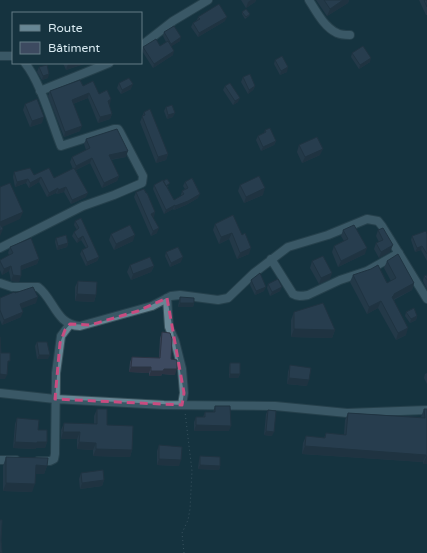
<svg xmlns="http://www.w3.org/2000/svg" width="427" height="553" font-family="'Varela Round',sans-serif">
  <rect width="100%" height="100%" fill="#16333f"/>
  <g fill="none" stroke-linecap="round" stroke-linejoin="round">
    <g stroke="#38515b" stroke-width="10">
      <path id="minor" d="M309,0C316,11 324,27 337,33C341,35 345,35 350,35
        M141,46L173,21L208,0
        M0,56H13
        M40,91L109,63
        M0,248L83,206L114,195L142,183L143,176L120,132L118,129H114L61,146C51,121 41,83 25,63
        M271,259L293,294C298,297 302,296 308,295L340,280L367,271L399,253
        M0,283L12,287H38C54,299 56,325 80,326L152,306L171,296L180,295L218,300L228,298L254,273L288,247L328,235L367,219L378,221L382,226L427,299
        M167,298L169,327L175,341L182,369L184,393L182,405
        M0,393L55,399L164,405L275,406L347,413L427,410
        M0,460H16
        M38,461H50L54,459L55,454L56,373L61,336L70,324"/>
    </g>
    <path stroke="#617a84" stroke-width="1" stroke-dasharray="1 3" stroke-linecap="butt" d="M184,553L182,533L188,520L190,509L192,471L185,412"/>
    <use href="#minor" stroke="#678694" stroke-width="8"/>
  </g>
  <path fill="#344053" d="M241,0H256L255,2L246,8Z
    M316,0H349L348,3L327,16Z
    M419,0H427V15H426Z
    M242,12L250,14L249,16L245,19L242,14Z
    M198,17L225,21L198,37L191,27L193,23L197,20Z
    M164,32L180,41L171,46L173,55L153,68L142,51L143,47L160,46L166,42L163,36Z
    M352,53L370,62L359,69L351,57Z
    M275,60L287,72L280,75L274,64Z
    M63,63H87L66,70Z
    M39,67L48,78L42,80L37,72Z
    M243,77L255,86L253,90L248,94L241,82Z
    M119,83L131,89L121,94L117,88Z
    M83,86L99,94L110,104L109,105L112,114L110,119L98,123L88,98L73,104L80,131L64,137L48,96L50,91Z
    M225,86L238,102L233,105L223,90Z
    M25,104L42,123L30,127L23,110Z
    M166,107L173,117L167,119L164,111Z
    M144,112L168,154L166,160L156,163L140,122Z
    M265,130L276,141L274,145L261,151L256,140L258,136L264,133Z
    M86,139L126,157L111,160L119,176L117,181L102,188L90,163L76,170L86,197L71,204L64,192L57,194L56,193L47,197L39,182L29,188L26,183L15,187L13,177L14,172L54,178L73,169L70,162L72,157L86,150L84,144Z
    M299,145L320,155L302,163L297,152Z
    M185,182L198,198L186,205L174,210L173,209L164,214L153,189L154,185L169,186L167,187L174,200L182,196L181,195L182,191L185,189L183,186Z
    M240,185L263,195L244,203L238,191Z
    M136,192L155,212L153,217L157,233L151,236L134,197Z
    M233,215L249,254L237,259L229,239L219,244L213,230L215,224Z
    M75,221L99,257L97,261L86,266L80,254L82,250L86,248L81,240L77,243L72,236L74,232L77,230L74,225Z
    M343,230L365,254L338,267L332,252L334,246L344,241L341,236Z
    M378,230L390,252L379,258L374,249L376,243L379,242L376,236Z
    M111,234L133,241L114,250L109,240Z
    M427,234V261L421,250L415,252L411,240L412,236Z
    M56,238L68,243L67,247L57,250L55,242Z
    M10,247L39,259L37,264L21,270L19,282L11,281L9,271L2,275L0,270V260L9,255L8,253Z
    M166,252L181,262L170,267L165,256Z
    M312,261L330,279L319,284L310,268Z
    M387,261L414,283L412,290L394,300L406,335L396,340L378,308L367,314L350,282L353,275L387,283L391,281L384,268Z
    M130,265L154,266L151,272L131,280L127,272Z
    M427,275V289L423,281L424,276Z
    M251,280L264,291L255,295L250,285Z
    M78,281L96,295L94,302L75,301V287Z
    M268,284L280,291L270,296L267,288Z
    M15,293L36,303L21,308V317L2,325L0,320V298Z
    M180,297L194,303L193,307H178L179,301Z
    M294,312L335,330L332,338L291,337V320Z
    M406,312L417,316L416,320L410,323L405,316Z
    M162,332L171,359L175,375L162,374L161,376H149V373L129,372L130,362L132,357L159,358L160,338Z
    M37,342L48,359H37L35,346Z
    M230,363L240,374L238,378H229V367Z
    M290,365L307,386L287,384L288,372Z
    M427,373V384L424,378L425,374Z
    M215,406L229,431H194V422L196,417H203L205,412H213Z
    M97,409L107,425L132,450L130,457L93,456V450L77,449V439H61V430L64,423L94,424V416Z
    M424,409H427V464H423V462L302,454L303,443L306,436L324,438L326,433L344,435L345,420L348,413L421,417Z
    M268,410L272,436L264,435L266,414Z
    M17,418L47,442L45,448H36L35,449L13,448L15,424Z
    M159,445L179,466L157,465V451Z
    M200,456L220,466L219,470L198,469L199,460Z
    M6,457L47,466L44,474H35L32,492L3,491V466Z
    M81,473L104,480L102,486L80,489L79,479Z"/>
  <path fill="#2b3443" d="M251,0H256L255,2L246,8L248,2Z
    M343,0H349L348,3L327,16L330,9Z
    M227,17L225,21L198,37L199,33Z
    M181,37L180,41L169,48L171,44Z
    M174,51L173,55L153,68L154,64Z
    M371,58L370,62L359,69L360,65Z
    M71,63H87L66,70L68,64Z
    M288,67L287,72L280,75L281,71Z
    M49,74L48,78L42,80L43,76Z
    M133,84L131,89L121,94L122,90Z
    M255,86L253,90L248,94L249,90Z
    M89,93L88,98L70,105L72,100Z
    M240,98L238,102L233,105L235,101Z
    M111,99L110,104L106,106L108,101Z
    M175,113L173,117L167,119L168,115Z
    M112,114L110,119L98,123L100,117Z
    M44,117L42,123L30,127L32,121Z
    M82,126L80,131L64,137L65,132Z
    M276,141L274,145L261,151L263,147Z
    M323,149L320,155L302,163L305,157Z
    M128,151L126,157L107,160L109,155Z
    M168,154L166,160L156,163L158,157Z
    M92,158L90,163L74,171L76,166Z
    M119,176L117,181L102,188L104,183Z
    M41,177L39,182L29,188L30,183Z
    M28,179L26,183L15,187L17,182Z
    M66,187L64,192L57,194L58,190Z
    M58,188L56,193L47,197L49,193Z
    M265,188L263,195L244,203L246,197Z
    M88,193L86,197L71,204L72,200Z
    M200,194L198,198L186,205L174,210L175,206Z
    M175,205L173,209L164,214L166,210Z
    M23,212L20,219L0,228V222Z
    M155,212L154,217L149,219L151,214Z
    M159,228L157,233L151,236L153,231Z
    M3,229L0,236V231Z
    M232,233L229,239L219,244L221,237Z
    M135,235L133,241L114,250L116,244Z
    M83,236L81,240L77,243L78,239Z
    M68,243L67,247L57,250L58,246Z
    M393,245L390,252L379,258L381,252Z
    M422,246L421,250L415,252L417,248Z
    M251,248L249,254L237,259L240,253Z
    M367,248L365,254L338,267L341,261Z
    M99,257L97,261L86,266L87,262Z
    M183,257L181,262L170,267L171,263Z
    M39,259L37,264L19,271L21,266Z
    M11,266L9,271L2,275L4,269Z
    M154,266L151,272L131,280L133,274Z
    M332,273L330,279L319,284L321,278Z
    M13,275L21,276L19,282L11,281Z
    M414,283L412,290L392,300V297L394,294Z
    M266,287L264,291L255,295L256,291Z
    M282,287L280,291L270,296L272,292Z
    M77,294L96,295L94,302L75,301Z
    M38,297L36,303L18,310L20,304Z
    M381,301L378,308L367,314L369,307Z
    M180,303H194L193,307H178Z
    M23,312L21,317L2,325L4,320Z
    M417,316L416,320L410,323L411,319Z
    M408,328L406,335L396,340L398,333Z
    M294,329L335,330L332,338L291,337Z
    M39,355H50L48,359H37Z
    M131,367H151L149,373L129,372Z
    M164,369H177L175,375L162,374L161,376H149L151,371Z
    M0,374L7,375L5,379H0Z
    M230,374H240L238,378H229Z
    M289,378L309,380L307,386L287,384Z
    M196,425L231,426L229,431H194Z
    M266,431L274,432L272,436L264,435Z
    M63,432H80L77,439H61Z
    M15,442H47L45,448H36L35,449L13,448Z
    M79,442L96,443L93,450L77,449Z
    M305,446L426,455L423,462L302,454Z
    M96,449L132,450L130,457L93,456Z
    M426,457H427V464H423Z
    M159,459L181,460L179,466L157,465Z
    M36,465L47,466L44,474H33Z
    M200,465L220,466L219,470L198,469Z
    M104,480L102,486L80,489L82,483Z
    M6,483L35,484L32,492L3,491Z"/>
  <path fill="#3d4a60" stroke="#2b3443" d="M324,0H343L330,9Z
    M424,0H427V7Z
    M219,4L227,17L199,33L193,23L200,19L198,17Z
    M246,9L250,14L246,17L242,12Z
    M174,26L181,37L171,44L164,32Z
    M156,39L160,46L168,41L174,51L154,64L143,47Z
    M363,46L371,58L360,65L352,53Z
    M282,56L288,67L281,71L275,60Z
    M47,65L49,74L43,76L39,67Z
    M250,74L255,86L249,90L243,77Z
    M129,78L133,84L122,90L119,83Z
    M80,80L83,86L93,81L99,94L107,90L111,99L108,101L112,114L100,117L89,93L72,100L82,126L65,132L50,91Z
    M230,83L240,98L235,101L225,86Z
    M37,99L44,117L32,121L25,104Z
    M172,105L175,113L168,115L166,107Z
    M150,109L168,154L158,157L142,116L145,115L144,112Z
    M270,128L276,141L263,147L258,136L266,132L265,130Z
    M117,129L128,151L109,155L119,176L104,183L92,158L76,166L72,157L90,148L86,139Z
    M317,137L323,149L305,157L299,145Z
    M30,168L34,175L49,168L54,178L74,168L88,193L72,200L66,187L58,190V188L49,193L41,177L30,183L28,179L17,182L14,172Z
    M259,176L265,188L246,197L240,185Z
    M192,178L200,194L188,201L175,206V205L166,210L154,185L163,180L174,200L184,194L182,191L188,188L185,182Z
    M167,179L170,183L166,186L163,181Z
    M10,183L23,212L0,222V187Z
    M144,189L146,193H147L155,212L151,214L159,228L153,231L136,192Z
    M233,215L242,235L245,233L251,248L240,253L232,233L221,237L215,224Z
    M81,218L99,257L87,262L82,250L88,247L83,236L78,239L74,232L79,228L75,221Z
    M0,224L3,229L0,231Z
    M130,225L135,235L116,244L111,234Z
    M354,225L367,248L341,261L334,246L348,239L343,230Z
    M383,228L393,245L381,252L376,243L383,240L378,230Z
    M426,231L427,234V254L422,246L417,248L412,236Z
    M66,235L68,243L58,246L56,238Z
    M31,238L39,259L21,266V276L13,275L11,266L4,269L0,261V260L13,253L10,247Z
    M178,247L183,257L171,263L166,252Z
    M398,254L414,283L394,294V295L392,297L408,328L398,333L381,301L369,307L353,275L371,269L378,265L387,283L396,278L387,261Z
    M323,256L332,273L321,278L312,261Z
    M150,257L154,266L133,274L130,265Z
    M260,273L266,287L256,291L251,280Z
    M427,275V280L424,276Z
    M278,279L282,287L272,292L268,284Z
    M78,281L97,282L96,295L77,294Z
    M33,287L38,297L20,304L23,312L4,320L0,310V298L14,292L15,293Z
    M180,297L194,298V303H180Z
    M323,303L335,330L294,329V312Z
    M414,308L417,316L411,319L406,312Z
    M162,332L170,333L172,339L171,359L177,360V369H164L163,371H151V367H131L132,357L160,358Z
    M0,337L1,353H10V361H8L7,375L0,374Z
    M37,342H47L50,355H39Z
    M230,363H240V374H230Z
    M290,365L311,368L309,380L289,378Z
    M215,406H230L231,426L196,425V417H205V412H215Z
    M97,409H107V425L133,426L132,450L96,449V443L79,442L80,432H63L64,423L97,424Z
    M424,409H427V457H426V455L305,446L306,436L325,438L326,433L346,435L348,413L425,418Z
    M268,410L276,411L274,432L266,431Z
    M17,418L39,420L38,430H47V442H37V443L15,442Z
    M159,445L182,447L181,460L159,459Z
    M200,456L220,457V466L200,465Z
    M6,457L48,458L47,466L36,465L35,484L6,483Z
    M103,470L104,480L82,483L81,473Z
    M0,520H2L1,540L2,553H0Z"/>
  <path d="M0 0H427V553H0ZM167,298L184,393L182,405L55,399L60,343L65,330L70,324L90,325L138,311Z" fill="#16333f" fill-opacity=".55" fill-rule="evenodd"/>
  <path fill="none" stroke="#c84c80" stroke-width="3" stroke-dasharray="8 5" stroke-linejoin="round" d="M167,298L184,393L182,405L55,399L60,343L65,330L70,324L90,325L138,311Z"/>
  <rect x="12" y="12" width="130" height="52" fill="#16333f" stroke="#647c86"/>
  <rect x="20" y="25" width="20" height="6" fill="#678694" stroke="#647c86"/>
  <text x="48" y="32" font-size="12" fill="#d9eaf1">Route</text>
  <rect x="20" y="42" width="20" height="12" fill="#3d4a60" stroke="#647c86"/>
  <text x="48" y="52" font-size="12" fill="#d9eaf1">Bâtiment</text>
</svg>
